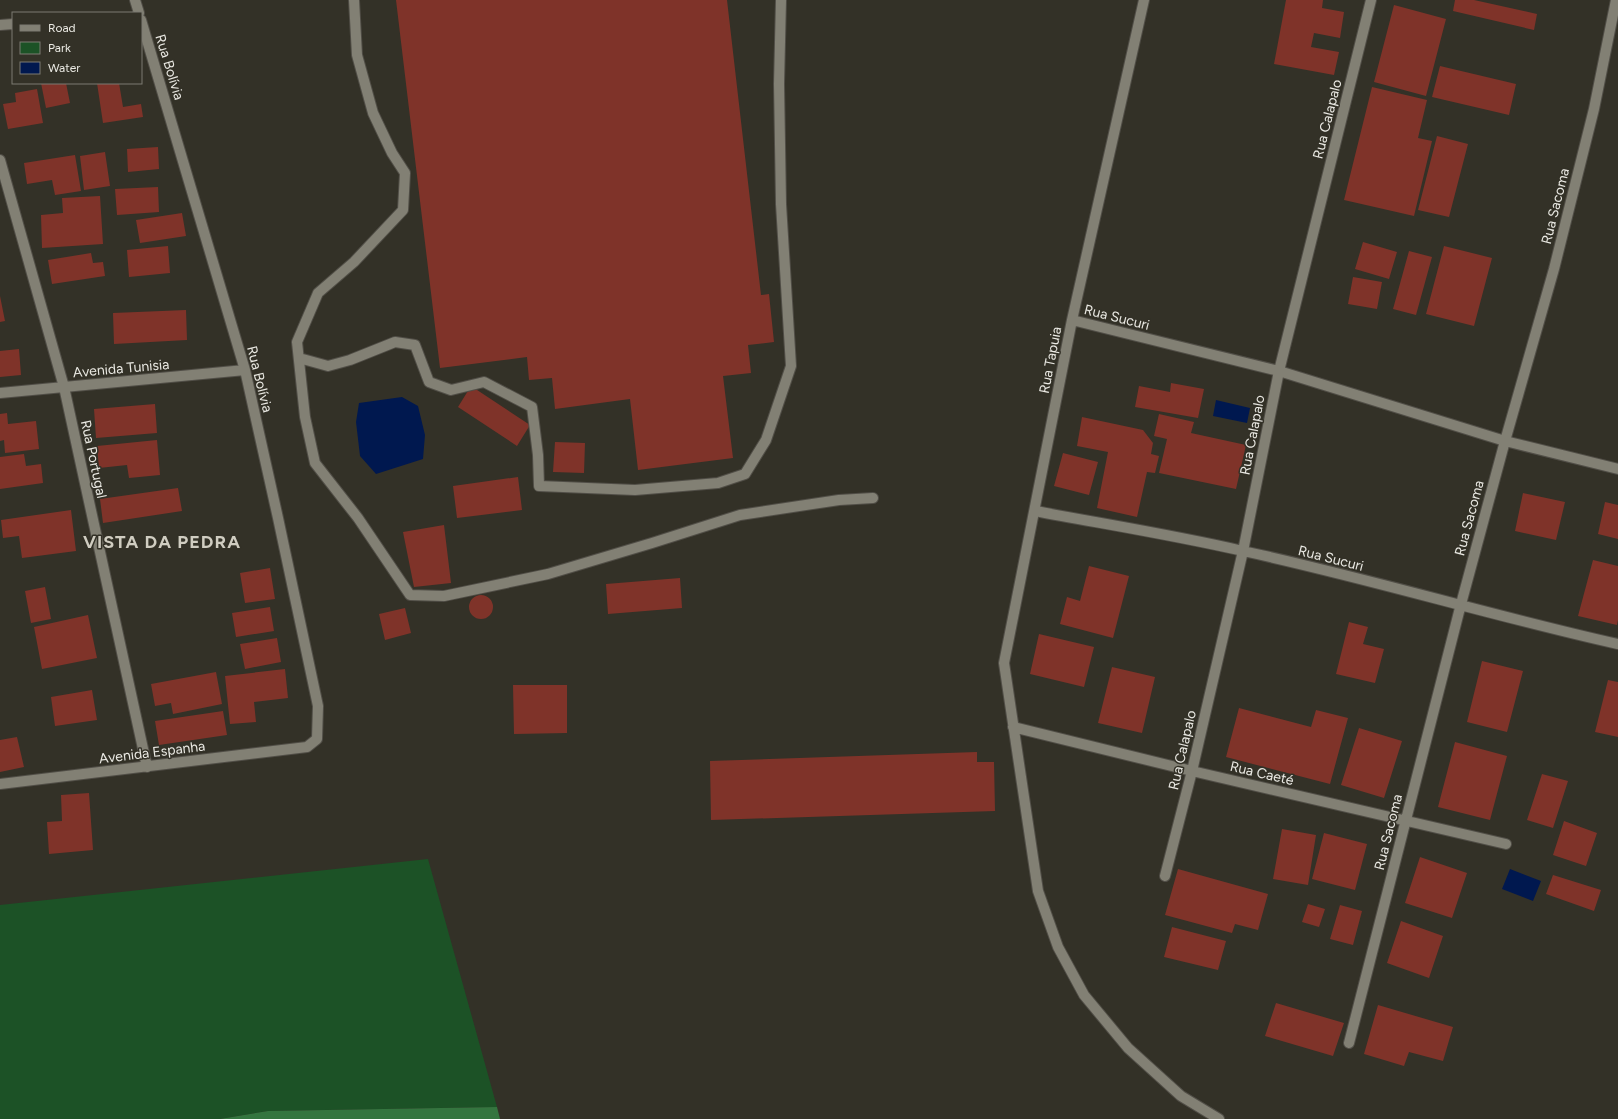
<svg xmlns="http://www.w3.org/2000/svg" width="1618" height="1119" font-family="Figtree,sans-serif">
  <rect width="100%" height="100%" fill="#333127"/>
  <path fill="#1c5226" d="M428,859L497,1107L268,1111L220,1119H0V905Z"/>
  <path fill="#34753f" d="M497,1107L500,1119H220L268,1111Z"/>
  <path fill="#00184f" d="M402,397L418,406L425,435L423,459L376,474L360,456L356,422L359,403Z
    M1216,400L1250,408L1247,423L1213,416Z
    M1510,869L1541,881L1533,901L1502,889Z"/>
  <path fill="#7f3329" d="M396,0H727L761,295L769,294L774,342L748,345L751,373L723,376L733,458L638,470L630,399L555,409L552,378L529,380L527,357L440,368Z
    M1286,0H1323L1322,8L1344,12L1340,38L1314,33L1311,47L1339,52L1334,75L1274,64Z
    M1455,0H1474L1537,14L1534,30L1453,11Z
    M1394,5L1446,19L1426,96L1374,82Z
    M1440,66L1516,84L1509,115L1432,97Z
    M41,83H66L70,103L46,108Z
    M97,83H119L123,107L141,104L143,117L103,123Z
    M1372,87L1427,100L1418,138L1432,141L1414,216L1344,200Z
    M37,89L43,123L8,129L3,104L16,102L15,93Z
    M1437,136L1468,144L1449,217L1418,210Z
    M158,147L159,169L128,172L127,149Z
    M105,152L110,186L84,190L80,156Z
    M75,155L81,191L55,195L52,180L27,184L24,163Z
    M158,187L159,212L117,215L115,189Z
    M100,196L103,244L42,248L41,215L63,213L62,198Z
    M182,213L186,236L140,243L136,220Z
    M1363,242L1397,252L1389,279L1355,269Z
    M168,246L170,273L129,277L127,250Z
    M1444,246L1492,258L1474,326L1426,314Z
    M1409,251L1432,257L1416,315L1393,309Z
    M91,253L93,263L103,262L105,276L52,284L48,260Z
    M1353,277L1382,282L1377,309L1348,304Z
    M0,296L5,321L0,322Z
    M186,310L187,340L114,344L113,313Z
    M19,349L21,375L0,377V351Z
    M1171,383L1204,389L1198,418L1135,407L1139,386L1170,392Z
    M471,386L530,425L517,446L458,407Z
    M155,404L157,433L96,438L94,409Z
    M7,413L8,424L36,421L39,449L5,453L4,440L0,441V414Z
    M1159,414L1194,422L1191,433L1246,445L1236,489L1159,473L1167,439L1154,436Z
    M1082,417L1143,430L1153,443L1151,454L1159,456L1155,473L1147,472L1137,517L1097,508L1108,452L1077,446Z
    M157,440L160,475L129,478L127,465L99,468L97,446Z
    M555,442L585,443L584,473L553,472Z
    M1063,453L1098,462L1089,495L1054,486Z
    M24,454L26,466L41,464L43,483L0,489V457Z
    M518,477L522,510L457,518L453,486Z
    M178,488L182,511L103,523L100,499Z
    M1523,493L1565,502L1556,540L1515,531Z
    M1605,502L1618,505V539L1598,534Z
    M71,510L76,551L22,558L19,536L3,538L1,520Z
    M444,525L451,583L414,587L403,532Z
    M1593,560L1618,566V620L1617,625L1578,616Z
    M1089,566L1129,576L1113,638L1060,624L1067,597L1080,601Z
    M270,568L275,599L245,603L240,573Z
    M680,578L682,608L608,614L606,584Z
    M45,587L51,619L31,623L25,591Z
    M469 607a12 12 0 1 1 24 0a12 12 0 1 1-24 0Z
    M270,607L274,631L236,637L232,613Z
    M405,608L411,633L385,640L379,614Z
    M88,615L97,658L42,669L34,627Z
    M1349,622L1368,627L1363,644L1384,649L1375,683L1336,674Z
    M1039,634L1094,647L1084,687L1030,674Z
    M277,638L281,662L245,669L240,644Z
    M1482,661L1523,671L1507,732L1467,722Z
    M1112,667L1155,677L1142,733L1098,723Z
    M285,669L288,698L254,702L256,722L230,724L225,676Z
    M216,672L222,704L173,714L171,703L155,706L151,684Z
    M1608,680L1618,682V737L1595,732Z
    M513,685H567V733L514,734Z
    M92,690L97,720L55,726L51,697Z
    M1239,708L1311,727L1316,710L1348,718L1330,784L1226,757Z
    M223,711L227,735L159,745L155,721Z
    M1359,728L1402,741L1384,798L1341,785Z
    M17,737L24,767L0,772V740Z
    M1455,742L1507,756L1490,820L1438,807Z
    M977,752V762H994L995,811L711,820L710,761Z
    M1542,774L1568,781L1553,828L1527,820Z
    M89,793L93,850L49,854L47,822L62,821L61,795Z
    M1564,821L1597,833L1586,866L1553,855Z
    M1282,829L1316,835L1308,885L1273,879Z
    M1324,833L1367,844L1355,890L1312,879Z
    M1420,857L1467,873L1452,918L1405,903Z
    M1178,869L1268,894L1258,930L1235,924L1232,933L1165,915Z
    M1553,875L1601,890L1594,911L1546,894Z
    M1308,904L1325,909L1319,927L1302,922Z
    M1340,905L1362,911L1353,945L1330,939Z
    M1401,921L1443,936L1429,978L1387,963Z
    M1172,927L1226,941L1218,970L1164,957Z
    M1276,1003L1344,1023L1333,1056L1265,1036Z
    M1378,1005L1453,1027L1443,1061L1409,1052L1404,1066L1364,1054Z"/>
  <g fill="none" stroke-linecap="round" stroke-linejoin="round">
    <g stroke="#514e47" stroke-width="12">
      <path id="minor" d="M135,0L139,13
        M354,0L357,55L373,113L392,153L405,173L403,210L354,262L318,293L297,342L305,417L315,463L358,518L410,595L444,596L548,574L652,543L740,515L839,500L873,498
        M1144,0L1072,320L1004,663L1038,891L1058,947L1084,995L1128,1048L1181,1096L1219,1119
        M0,25L13,24
        M0,160L64,387L147,767
        M1072,320L1279,371L1505,441L1618,469
        M299,358L328,366L350,360L395,342L415,345L429,382L451,390L484,382L532,407L538,455L539,486L635,490L718,483L745,474L766,440L791,366L781,204L779,84L781,0
        M0,393L245,370
        M1035,511C1104,524 1174,535 1243,551C1369,578 1492,616 1618,644
        M1013,727L1192,771L1506,844
        M0,784L307,747L317,739L318,706L278,518L245,370L141,20
        M1165,876L1192,771L1243,551L1279,371L1371,0
        M1349,1043L1461,604L1505,441L1554,269L1594,109L1616,0"/>
    </g>
    <use href="#minor" stroke="#828074" stroke-width="10"/>
  </g>
  <g text-anchor="middle" stroke-width="3" stroke-linejoin="round" paint-order="stroke">
    <g font-size="14" fill="#eae9e3" stroke="#333127">
      <text transform="translate(170 67) rotate(73)" y="5">Rua Bolívia</text>
      <text transform="translate(1327 119) rotate(-76)" y="5">Rua Calapalo</text>
      <text transform="translate(1555 206) rotate(-76)" y="5">Rua Sacoma</text>
      <text transform="translate(1117 317) rotate(14)" y="5">Rua Sucuri</text>
      <text transform="translate(1050 360) rotate(-79)" y="5">Rua Tapuia</text>
      <text transform="translate(121 368) rotate(-5)" y="5">Avenida Tunisia</text>
      <text transform="translate(260 379) rotate(76)" y="5">Rua Bolívia</text>
      <text transform="translate(1252 435) rotate(-79)" y="5">Rua Calapalo</text>
      <text transform="translate(94 459) rotate(78)" y="5">Rua Portugal</text>
      <text transform="translate(1469 518) rotate(-75)" y="5">Rua Sacoma</text>
      <text transform="translate(1331 558) rotate(14)" y="5">Rua Sucuri</text>
      <text transform="translate(1182 750) rotate(-77)" y="5">Rua Calapalo</text>
      <text transform="translate(152 752) rotate(-7)" y="5">Avenida Espanha</text>
      <text transform="translate(1262 773) rotate(13)" y="5">Rua Caeté</text>
      <text transform="translate(1388 832) rotate(-76)" y="5">Rua Sacoma</text>
    </g>
    <g font-size="18" font-weight="bold" letter-spacing="1" fill="#d0cdc1" stroke="#333127">
      <text x="162" y="548">VISTA DA PEDRA</text>
    </g>
  </g>
  <rect x="12" y="12" width="130" height="72" fill="#333127" stroke="#7c7b72"/>
  <rect x="20" y="25" width="20" height="6" fill="#828074" stroke="#7c7b72"/>
  <text x="48" y="32" font-size="12" fill="#eae9e3">Road</text>
  <rect x="20" y="42" width="20" height="12" fill="#1c5226" stroke="#7c7b72"/>
  <text x="48" y="52" font-size="12" fill="#eae9e3">Park</text>
  <rect x="20" y="62" width="20" height="12" fill="#00184f" stroke="#7c7b72"/>
  <text x="48" y="72" font-size="12" fill="#eae9e3">Water</text>
</svg>
